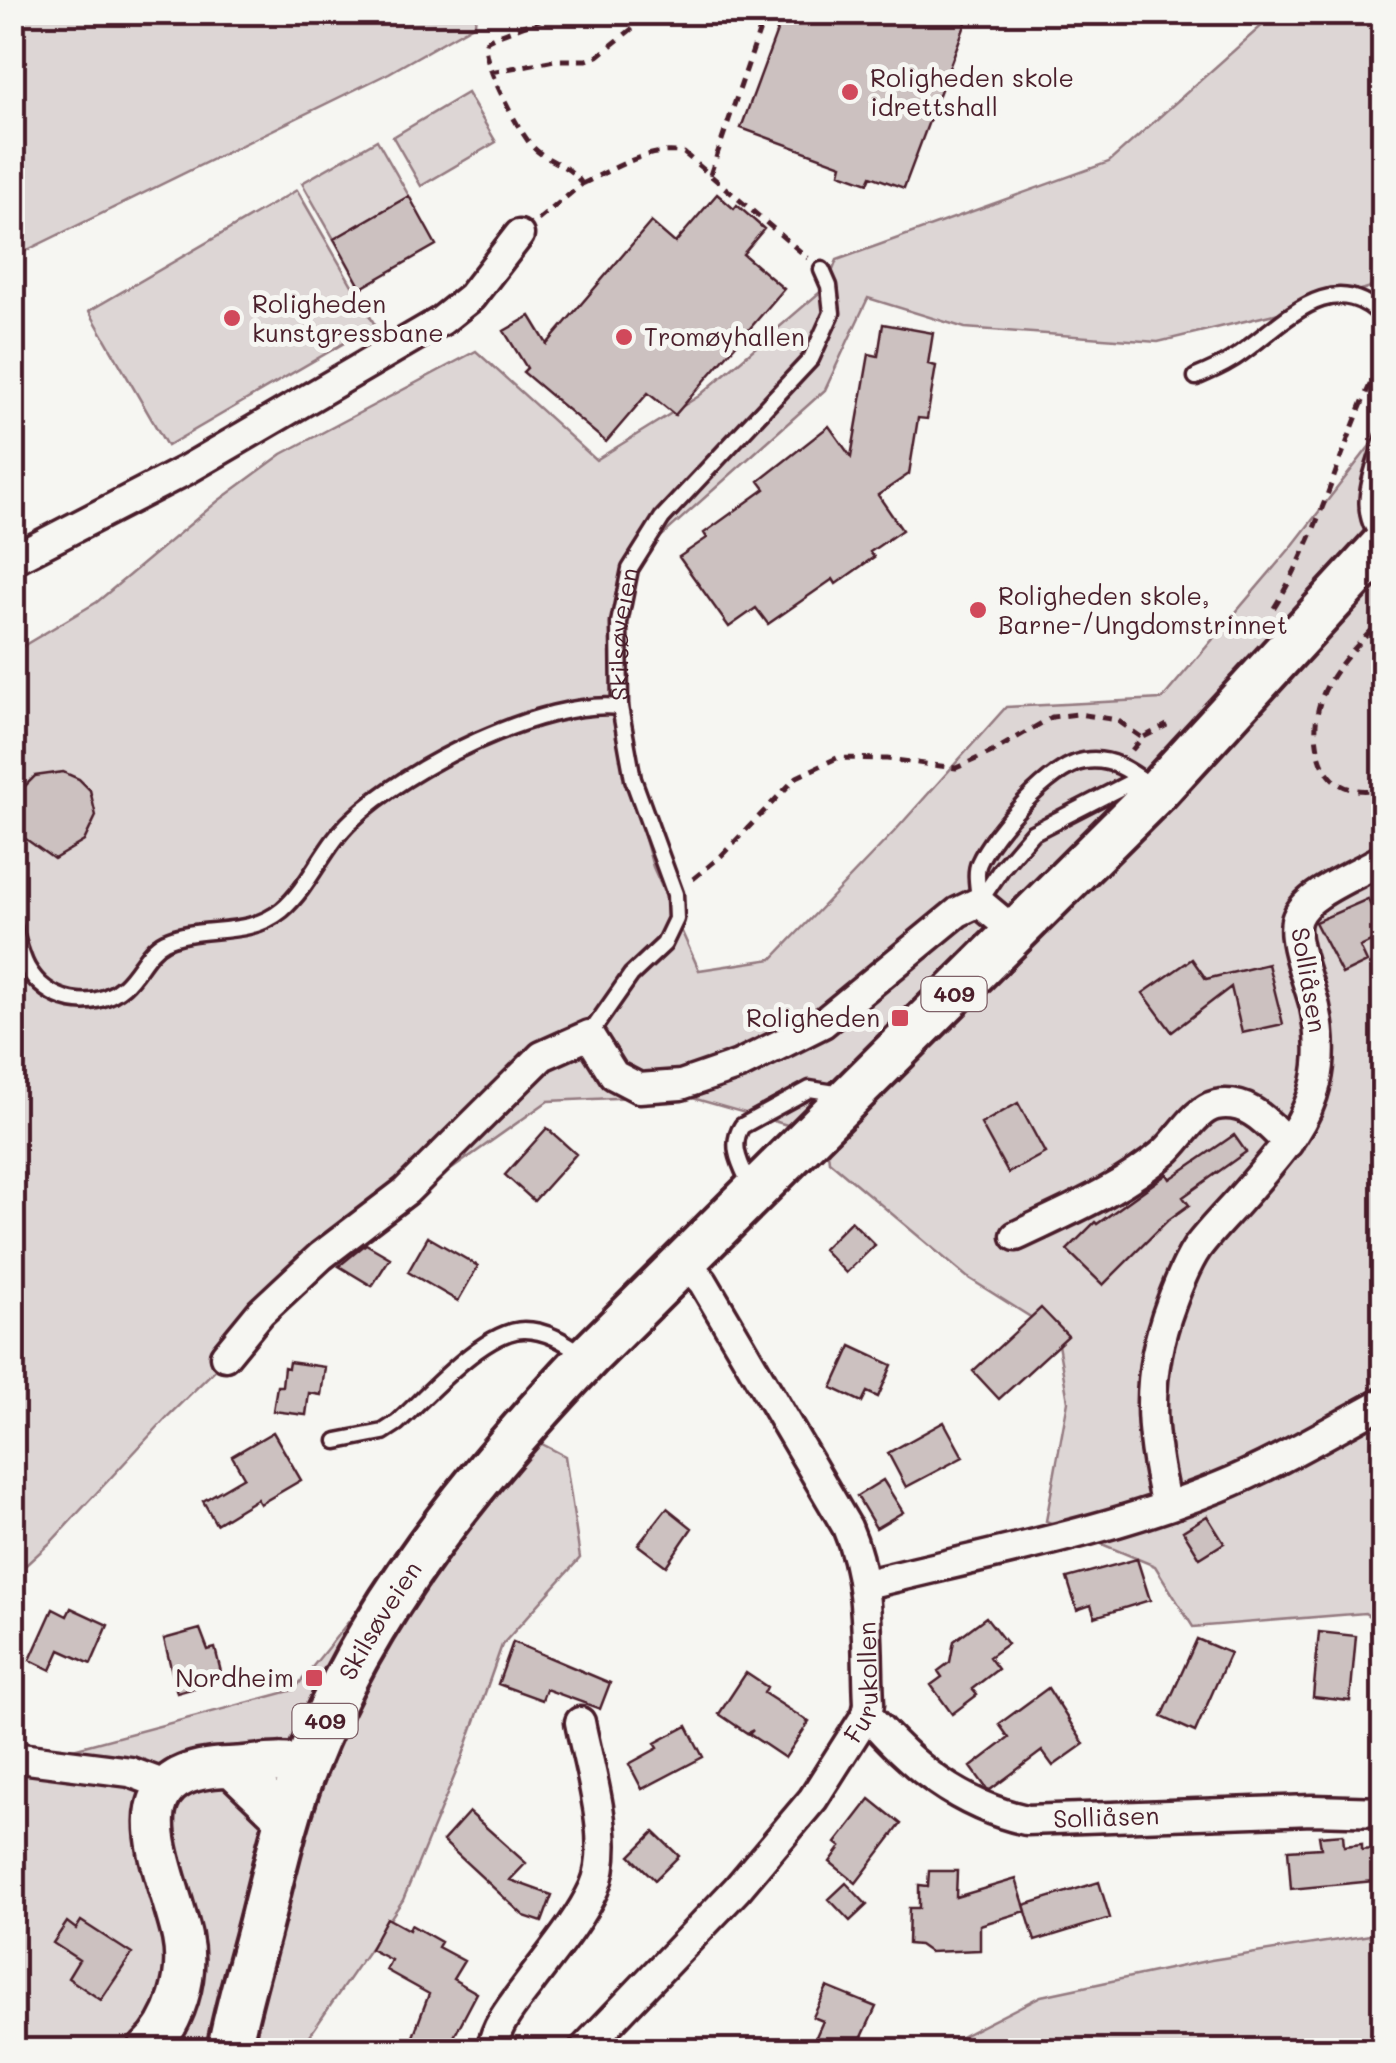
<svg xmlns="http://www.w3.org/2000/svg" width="1396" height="2063" font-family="Mali,sans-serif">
  <rect width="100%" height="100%" fill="#f6f6f2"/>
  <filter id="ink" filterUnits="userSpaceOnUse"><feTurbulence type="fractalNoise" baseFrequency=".01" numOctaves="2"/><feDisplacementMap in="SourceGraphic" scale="20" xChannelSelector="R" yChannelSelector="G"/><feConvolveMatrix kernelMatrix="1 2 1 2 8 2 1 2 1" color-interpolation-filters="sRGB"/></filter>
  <g filter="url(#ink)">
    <path fill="#ddd6d5" stroke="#947a80" stroke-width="2.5" d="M13,12H476V13L475,24L389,73L13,257Z
      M1276,13H1383V283L1324,302L1158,342L965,328L868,298L825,390L625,569L616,737L653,867L699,970L772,959L894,832L1006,707L1162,699L1293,545L1383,429V1626L1365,1613L1193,1627L1155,1566L1046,1521L1068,1401L1056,1333L967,1277L829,1161L826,1136L682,1095L548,1101L411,1198L283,1303L168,1416L51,1542L13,1577V652L97,602L218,501L282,454L476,351L596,460L699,396L826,287L837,260L1109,162Z
      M467,93L496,142L421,186L393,137Z
      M377,140L409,196L334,239L302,183Z
      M297,190L375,325L167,446L89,311Z
      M523,1434L565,1456L580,1558L502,1645L462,1758L403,1900L306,2041L303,2050H13V1765L294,1690L401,1556Z
      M1383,1933V2050H935L1041,1996L1211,1960Z"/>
    <path fill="#ccc1c0" stroke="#4a1f2b" stroke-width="2.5" d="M784,12H970L904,188L871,176L868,183L840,173L842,165L741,128Z
      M717,194L734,209L737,205L764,229L743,254L784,289L675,415L648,393L606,442L523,372L527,368L504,331L530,316L547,344L651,222L675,243Z
      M409,196L436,245L361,288L334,239Z
      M883,324L933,333L928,364L936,366L927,419L918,418L909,474L878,495L902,530L870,552L874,557L836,584L833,579L768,624L756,608L729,627L679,557L707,538L704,533L765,489L759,481L829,426L851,457L869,354L878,356Z
      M63,772L79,779L90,790L96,816L84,841L54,859L23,837L15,820V803L22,789L35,776Z
      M1368,899L1384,936L1360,947L1367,962L1342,974L1315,922Z
      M1192,959L1206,979L1268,964L1283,1024L1242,1033L1231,987L1172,1032L1143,993Z
      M1018,1103L1045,1153L1008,1173L981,1124Z
      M547,1128L576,1154L534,1201L505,1175Z
      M1234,1135L1246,1152L1183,1197L1189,1205L1167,1221L1103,1285L1067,1250L1095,1222L1097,1224L1167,1174L1170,1179Z
      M851,1221L875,1245L846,1273L823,1249Z
      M428,1237L478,1266L458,1301L408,1272Z
      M366,1244L390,1258L372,1286L339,1266Z
      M1041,1308L1068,1336L999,1399L973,1371Z
      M851,1346L892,1365L878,1397L867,1392L862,1402L832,1388Z
      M289,1362L325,1367L321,1395L309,1393L306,1415L273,1411L277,1386H282L284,1367L288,1368Z
      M944,1422L963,1457L906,1487L888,1453Z
      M273,1432L301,1480L260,1504L257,1499L216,1524L203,1501L244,1477L232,1456Z
      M883,1480L903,1512L876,1528L857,1496Z
      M667,1508L692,1528L666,1566L638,1545Z
      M1207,1516L1224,1543L1200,1558L1183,1531Z
      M1137,1559L1150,1600L1095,1617L1091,1605L1077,1610L1067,1578Z
      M71,1608L108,1625L91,1664L60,1650L51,1670L30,1660L53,1609L67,1616Z
      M986,1617L1007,1644L989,1657L998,1669L972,1689L977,1695L952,1714L931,1685L942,1677L938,1671L950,1662L954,1641Z
      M200,1629L208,1650L215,1648L223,1680L177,1693L164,1639Z
      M1319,1632L1356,1636L1350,1701L1313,1697Z
      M1197,1639L1230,1653L1195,1732L1162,1717Z
      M513,1642L610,1683L600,1709L546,1689L542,1700L498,1684Z
      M746,1673L767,1687L764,1693L809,1722L785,1758L749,1734L753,1730L747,1733L719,1714Z
      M1048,1688L1084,1744L1053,1766L1042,1751L990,1790L987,1789L971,1767L1009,1738L999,1724Z
      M687,1726L703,1757L642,1789L629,1764L658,1748L655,1743Z
      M870,1799L901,1824L856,1883L830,1862L841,1847L836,1843Z
      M469,1812L526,1863L510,1880L552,1895L542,1922L524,1916L443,1841Z
      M654,1832L679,1856L655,1880L630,1856Z
      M1343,1834L1344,1846L1362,1844V1850L1384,1848V1880L1291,1889L1288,1850L1321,1848L1319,1836Z
      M929,1871H957L956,1897L1016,1879L1026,1911L980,1925V1950L929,1952L919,1945L908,1944L909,1908H919V1885L928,1886Z
      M1099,1882L1110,1918L1035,1941L1024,1905Z
      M846,1883L867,1905L850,1921L829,1899Z
      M387,1918L409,1930L411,1925L441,1942L438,1947L464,1961L453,1979L477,1993L447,2050H408L429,1994L386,1970L391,1960L370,1949Z
      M81,1921L132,1954L101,2000L68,1978L79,1960L53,1943L67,1922L76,1929Z
      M827,1987L876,2007L856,2050H835L814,2041L823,2021L813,2017Z"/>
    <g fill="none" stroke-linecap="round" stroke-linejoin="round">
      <g stroke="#4a1f2b" stroke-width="21">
        <g id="service">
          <path d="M1196,377C1208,372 1220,367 1231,360C1277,332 1329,260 1384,318"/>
          <path d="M1383,541C1353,512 1374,471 1384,436"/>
          <path d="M979,902C979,890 974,874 979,863C992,833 1051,766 1084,761C1113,756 1133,773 1155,789"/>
          <path d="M979,902L1002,868L1032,833L1139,778"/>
          <path d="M12,923C17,937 20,954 27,967C47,1003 93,1013 124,986C139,973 147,950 165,941C200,924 247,939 282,910C310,886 324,846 352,820C406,768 544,698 620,707"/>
          <path id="s1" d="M589,1035L631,975L664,944L676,919L675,894L633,779L620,707L619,623L630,569L662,518L811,359L832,313L829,286L822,270"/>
          <path d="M750,1185C741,1165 729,1146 742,1126L810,1089L829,1092L839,1099"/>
          <path d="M337,1441L383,1432L397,1423C426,1397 484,1330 524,1330C546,1330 565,1342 583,1354"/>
        </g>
      </g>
      <g stroke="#4a1f2b" stroke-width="35">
        <g id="minor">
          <path d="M12,560L186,470L441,321L471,297L519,235"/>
          <path d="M1016,1236C1066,1212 1122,1189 1165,1152C1181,1138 1195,1110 1216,1105C1249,1099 1267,1123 1288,1143"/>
          <path d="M225,1356L261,1312L321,1256L406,1191L542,1056L589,1035L614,1075L639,1088L681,1085L739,1065L823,1023L958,912L979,902L1016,933"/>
          <path d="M1166,1506C1149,1432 1144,1376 1171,1304C1178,1285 1186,1264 1197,1248C1212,1228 1231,1210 1247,1191C1276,1157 1306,1127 1316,1083C1322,1058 1320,1031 1315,1007C1310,985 1289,937 1297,918C1307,892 1360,874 1384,858"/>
          <path d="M863,1585C982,1555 1106,1533 1219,1487C1276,1464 1330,1431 1384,1402"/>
          <path id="s2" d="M867,1714C911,1766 959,1805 1026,1820L1313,1810L1384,1812"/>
          <path d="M12,1757L130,1772L168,1786"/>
          <path d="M492,2050C495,2023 518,1999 533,1978C554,1950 579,1920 594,1888C614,1843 589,1769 580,1722"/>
          <path id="s3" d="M583,2050L737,1889L813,1799L867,1714L869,1704C866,1645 871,1582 847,1527L703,1282L684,1261"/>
        </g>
      </g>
      <g stroke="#4a1f2b" stroke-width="45">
        <path id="secondary" d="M232,1767L287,1820
          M147,2050C176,2023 190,1976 182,1937C167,1867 109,1770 229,1767C255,1766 279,1760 305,1766"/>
      </g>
      <g stroke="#4a1f2b" stroke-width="50">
        <g id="primary">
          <path id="s4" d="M229,2050C237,2006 251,1962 262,1918C275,1867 286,1815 306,1765C367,1608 474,1478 588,1357L1157,791L1384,544"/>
        </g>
      </g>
      <path stroke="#4a1f2b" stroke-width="5" stroke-dasharray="10 8" stroke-linecap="butt" d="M490,72L555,60H587L598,56L653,12
        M710,175L766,12
        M582,184C614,169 648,146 684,153L808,258
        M538,220L582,184C570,164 548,163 533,147C520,134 477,55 487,41C491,36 548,18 560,12
        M1274,608C1323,529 1342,438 1384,355
        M1384,617C1352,652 1313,684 1316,735C1318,752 1320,765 1332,778C1345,792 1367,793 1384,787
        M1132,750L1142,738L1167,725
        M693,879L721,856L797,777L837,758L887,759L956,768L992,752L1052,717L1078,714L1117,720L1141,737"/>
      <use href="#service" stroke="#f6f6f2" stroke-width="14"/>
      <use href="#minor" stroke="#f6f6f2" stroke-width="28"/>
      <use href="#secondary" stroke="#f6f6f2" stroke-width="38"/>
      <use href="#primary" stroke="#f6f6f2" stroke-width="42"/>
    </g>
  </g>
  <g fill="#d1495b" stroke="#f6f6f2" stroke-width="4">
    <circle cx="850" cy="92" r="10"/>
    <circle cx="232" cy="318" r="10"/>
    <circle cx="624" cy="337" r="10"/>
    <circle cx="978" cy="610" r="10"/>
    <rect x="890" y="1008" width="20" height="20" rx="5"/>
    <rect x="304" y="1668" width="20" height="20" rx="5"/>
  </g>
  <g text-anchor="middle" stroke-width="10" stroke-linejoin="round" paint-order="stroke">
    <g fill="#f6f6f2" stroke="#7e6067" stroke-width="2.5">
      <rect x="921.5" y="977" width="65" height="34" rx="8"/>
      <rect x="292.5" y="1704" width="65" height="34" rx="8"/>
    </g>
    <g font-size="22" font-weight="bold" fill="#4a1f2b">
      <text x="954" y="1002">409</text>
      <text x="325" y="1729">409</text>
    </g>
    <g font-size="25" fill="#4a1f2b" stroke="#f6f6f2" text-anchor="start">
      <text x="870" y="87">Roligheden skole<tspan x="870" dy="29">idrettshall</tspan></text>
      <text x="252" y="313">Roligheden<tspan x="252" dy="29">kunstgressbane</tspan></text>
      <text x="644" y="346">Tromøyhallen</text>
      <text x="998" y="605">Roligheden skole,<tspan x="998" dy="29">Barne-/Ungdomstrinnet</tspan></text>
      <text x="880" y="1027" text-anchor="end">Roligheden</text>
      <text x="294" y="1687" text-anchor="end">Nordheim</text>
    </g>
    <g font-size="25" fill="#4a1f2b" stroke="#f6f6f2">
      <text dy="9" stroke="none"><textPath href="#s1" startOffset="440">Skilsøveien</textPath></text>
      <text transform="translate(1309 980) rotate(80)" y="9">Solliåsen</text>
      <text dy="9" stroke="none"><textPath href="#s4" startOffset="458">Skilsøveien</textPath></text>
      <text dy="9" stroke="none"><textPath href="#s3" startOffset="472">Furukollen</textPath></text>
      <text dy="9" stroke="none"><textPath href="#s2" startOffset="275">Solliåsen</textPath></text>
    </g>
  </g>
  <rect width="1396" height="2063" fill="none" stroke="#f6f6f2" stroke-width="50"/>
  <rect x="25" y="25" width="1346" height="2013" fill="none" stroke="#4a1f2b" stroke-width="4" filter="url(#ink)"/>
</svg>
